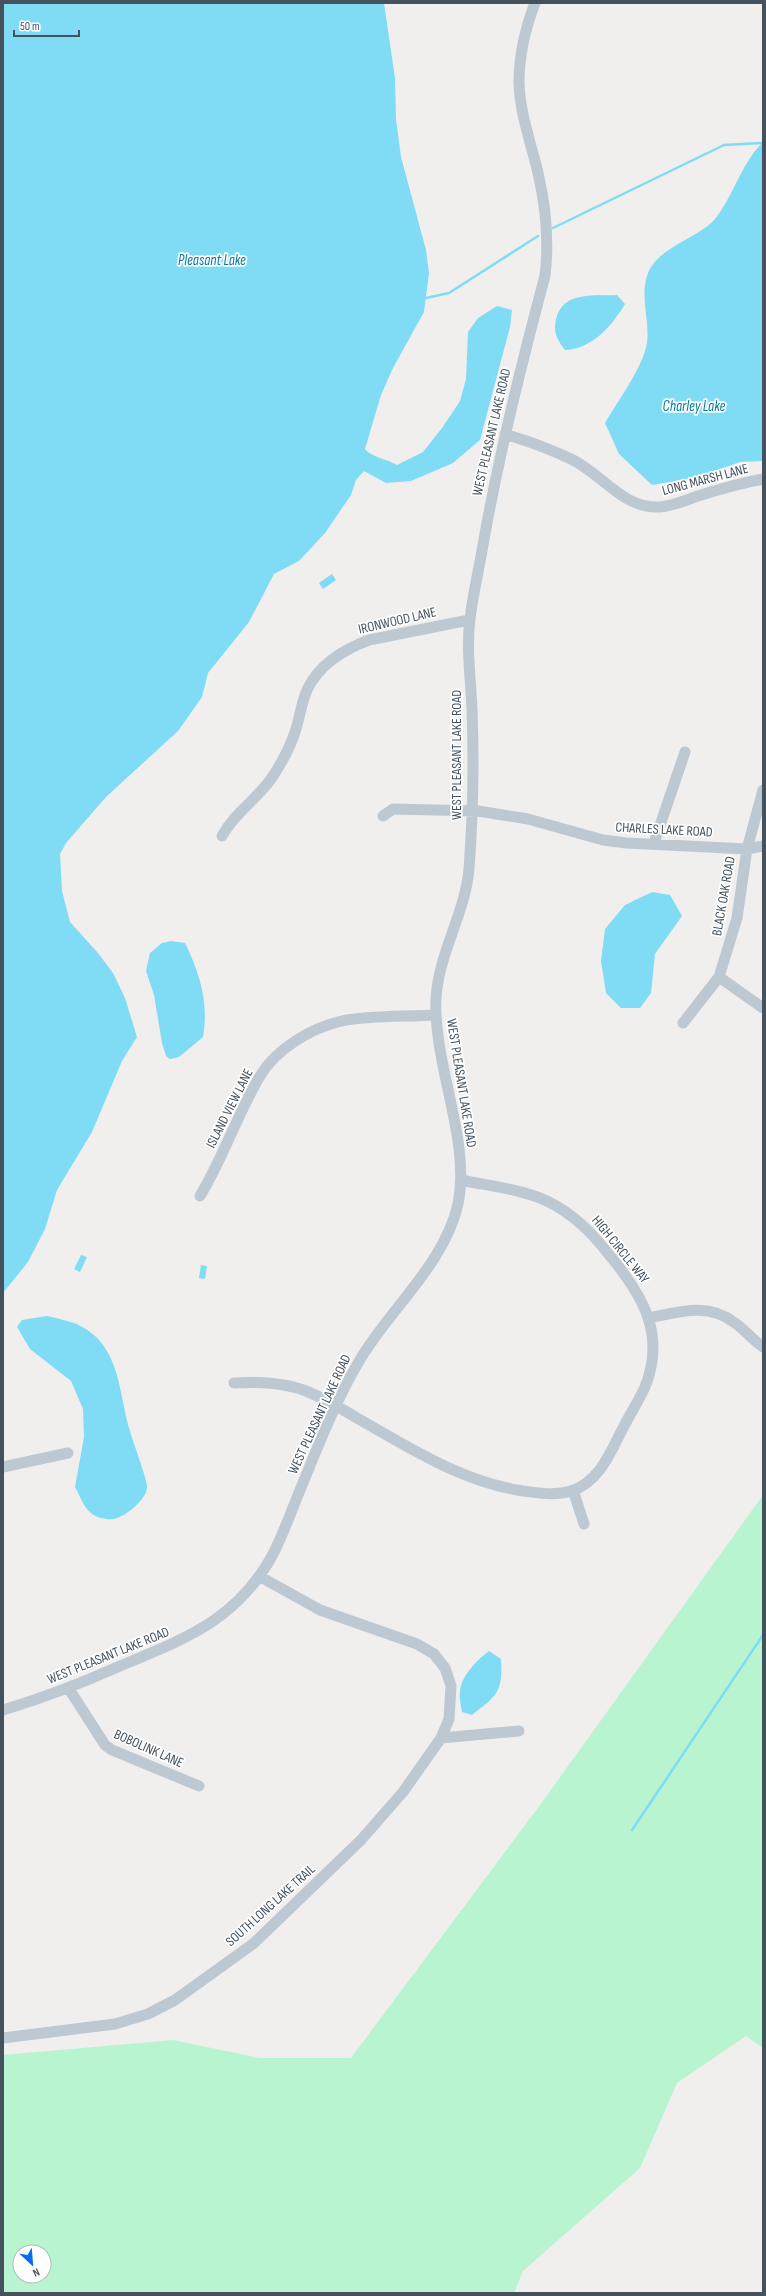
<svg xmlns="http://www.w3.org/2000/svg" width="766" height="2296" font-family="'Sofia Sans Condensed',sans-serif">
  <rect width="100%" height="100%" fill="#f1eeee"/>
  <path fill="#b8f4cf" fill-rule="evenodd" d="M763,1495V2048L746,2036L677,2083L640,2168L523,2271L514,2293H3V2055L173,2040L259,2058H351L540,1805ZM20,2252H44V2276H20Z"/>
  <path fill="#80dcf5" d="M3,3H384L395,78L396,119L401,157L426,250L429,273L424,312L393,368L381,395L365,449C371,457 387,459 397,465L423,452L442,428L460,401L466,379L468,332L478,318L497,306L512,310L510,327L480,440L453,463L411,481L386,483L364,471L356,480L351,495L325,533L299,561L274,574L249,622L208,673L202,697L178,731L106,797L66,843L60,854L62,891L70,922L98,953L113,973L125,998L137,1037L122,1061L92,1132L57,1190L45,1229L28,1262L3,1293Z
    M763,142V461L740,462L695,478L652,485L619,454L605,423C618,401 643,367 647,343C650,321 640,298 647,276C655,248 699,238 715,219C733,197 742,162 763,142Z
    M617,295L625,304C612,326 592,349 565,350C557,340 553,332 556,319C563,291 593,296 617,295Z
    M332,574L336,580L323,589L319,583Z
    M652,892L670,895L682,916L655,954L651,993L640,1008H621L606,993L601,961L605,929L625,905Z
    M171,941L185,943C200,974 209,1003 203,1037L179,1057L170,1059L166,1056L162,1043L154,995L146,971L150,953L162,943Z
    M81,1255L87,1257L80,1272L74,1269Z
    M201,1265L207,1266L205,1279L199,1278Z
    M47,1316C56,1318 65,1320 74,1323C121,1342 118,1391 130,1431C133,1442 147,1479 147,1486C148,1499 125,1517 114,1519C106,1520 97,1518 91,1513C84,1508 79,1494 75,1487L84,1437L83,1409L71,1381L30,1349L17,1327L22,1320Z
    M489,1651L501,1659C503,1692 497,1696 472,1715L462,1712C461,1706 459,1698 460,1692C461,1676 477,1660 489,1651Z"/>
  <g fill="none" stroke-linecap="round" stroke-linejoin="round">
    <path stroke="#80dcf5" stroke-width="2.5" d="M553,228L724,145L761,143
      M426,298L449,293L538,236
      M632,1830L763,1635"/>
    <path stroke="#bdc9d2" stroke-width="11" d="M505,434C528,441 551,449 573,460C603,475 623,509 660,507C673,506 686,500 698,496C720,489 741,483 763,479
      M383,816L393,809L478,811L528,819L603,840L626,843L747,849L763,846
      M222,836C235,812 259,798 273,776C282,762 290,748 295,732C300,718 301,702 308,688C320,664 345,649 369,640L469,620
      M654,843L685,752
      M719,977L763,1008
      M683,1023L719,977L737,918L747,849L763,790
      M200,1196C223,1158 237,1115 260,1076C276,1049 311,1028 342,1021C370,1015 406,1017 436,1015
      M649,1318C679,1312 708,1302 735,1323C745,1330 753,1340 763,1347
      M234,1383C259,1382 282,1382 306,1391C324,1398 340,1408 357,1418C410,1448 462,1482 523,1491C540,1493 555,1496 571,1491C600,1482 611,1451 624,1426C631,1413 639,1400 645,1387C666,1335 643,1296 611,1257C593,1234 574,1214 547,1201C521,1189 489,1186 461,1180
      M3,1467L68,1453
      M573,1490L584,1524
      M69,1689L105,1745L112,1750L199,1786
      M3,1710C43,1698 82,1683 120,1666C184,1639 236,1621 272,1556C282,1537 290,1515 298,1495C317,1449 335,1401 361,1358C391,1308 445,1263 458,1204C471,1140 433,1065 436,998C439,952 465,914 469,869C473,816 474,763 472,710C471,680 466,649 470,619C473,594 479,569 483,545C499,454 521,365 545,276C549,242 546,207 538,173C531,143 520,114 519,83C519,55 525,29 535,3
      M441,1738L519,1731
      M3,2038L115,2024L148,2014L175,2000L253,1944L361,1840L403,1792L441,1738L449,1719L451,1686L445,1668L434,1654L417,1644L320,1610L259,1576"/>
  </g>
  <g text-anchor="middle" stroke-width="3.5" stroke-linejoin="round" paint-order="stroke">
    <g font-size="14" fill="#44525e" stroke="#fff">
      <text transform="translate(491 432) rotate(-77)" y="5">WEST PLEASANT LAKE ROAD</text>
      <text transform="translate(705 479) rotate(-15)" y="5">LONG MARSH LANE</text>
      <text transform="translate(397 620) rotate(-13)" y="5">IRONWOOD LANE</text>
      <text transform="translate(456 755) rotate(-90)" y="5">WEST PLEASANT LAKE ROAD</text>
      <text transform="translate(664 829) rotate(3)" y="5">CHARLES LAKE ROAD</text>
      <text transform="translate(723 896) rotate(-80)" y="5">BLACK OAK ROAD</text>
      <text transform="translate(462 1083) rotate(81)" y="5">WEST PLEASANT LAKE ROAD</text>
      <text transform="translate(229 1108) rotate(-63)" y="5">ISLAND VIEW LANE</text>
      <text transform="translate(621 1249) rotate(51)" y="5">HIGH CIRCLE WAY</text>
      <text transform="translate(319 1414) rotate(-65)" y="5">WEST PLEASANT LAKE ROAD</text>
      <text transform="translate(108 1655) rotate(-22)" y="5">WEST PLEASANT LAKE ROAD</text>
      <text transform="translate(149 1748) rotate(24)" y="5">BOBOLINK LANE</text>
      <text transform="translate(270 1905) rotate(-42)" y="5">SOUTH LONG LAKE TRAIL</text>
    </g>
    <g font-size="15" font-style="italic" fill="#037b9c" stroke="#fff">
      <text x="212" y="265">Pleasant Lake</text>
      <text x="694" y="411">Charley Lake</text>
    </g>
  </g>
  <rect width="766" height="2296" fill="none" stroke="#44525e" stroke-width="8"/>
  <g transform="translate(32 2264) rotate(154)"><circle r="19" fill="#ffffff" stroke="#b4babf"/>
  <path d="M0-3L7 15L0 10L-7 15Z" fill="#056cf4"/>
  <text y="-6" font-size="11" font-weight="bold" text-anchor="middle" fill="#44525e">N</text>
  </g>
  <path d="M14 30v6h65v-6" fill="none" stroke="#44525e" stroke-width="2"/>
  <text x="20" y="30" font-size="12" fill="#44525e" stroke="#ffffff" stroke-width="3" paint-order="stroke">50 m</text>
</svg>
